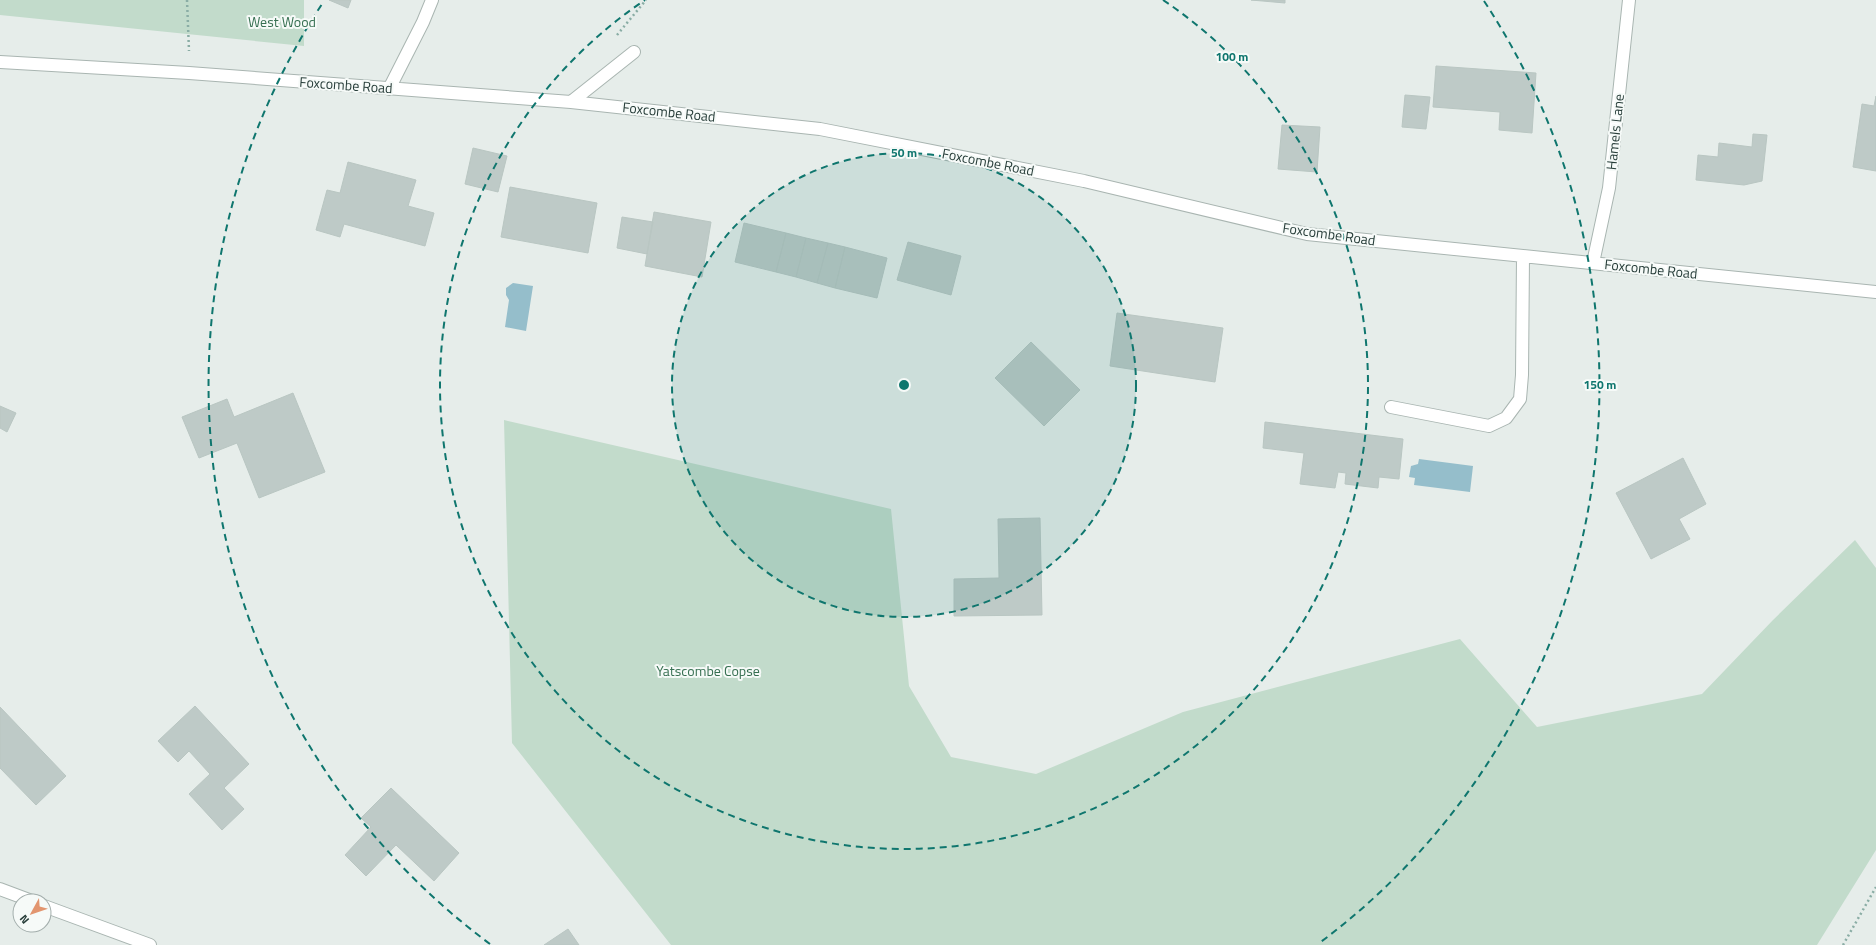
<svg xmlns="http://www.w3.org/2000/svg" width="1876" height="945" font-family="'Titillium Web',sans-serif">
  <rect width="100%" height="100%" fill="#e6edea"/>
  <path fill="#c2dbcb" d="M0,0H304V46L0,15Z
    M504,420L891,509L909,686L951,757L1036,774L1183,712L1460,639L1537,727L1702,694L1773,620L1855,540L1876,568V850L1817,945H671L512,743Z"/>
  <path fill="#95becb" d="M513,283L533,286L526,331L505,327L509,300L506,295V288Z
    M1419,459L1473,466L1470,492L1414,485L1415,478L1409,477L1411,466L1418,464Z"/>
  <path fill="#becac7" stroke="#b9c6c2" d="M329,0H351L348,8Z
    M1251,0H1285V3Z
    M1436,66L1536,73L1532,133L1499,130L1500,112L1433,107Z
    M1405,95L1430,97L1426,129L1402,127Z
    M1876,96V171L1853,167L1862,104L1874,106Z
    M1282,125L1320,127L1317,172L1278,169Z
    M1753,134L1767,135L1762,181L1744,185L1696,180L1698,155L1718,157L1719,143L1752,147Z
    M473,148L507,156L498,192L465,184Z
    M348,162L416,180L408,206L434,213L425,246L344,224L340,237L316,230L327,190L340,193Z
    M510,187L597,203L588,253L501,237Z
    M654,212L711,222L702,277L645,266Z
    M622,217L653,222L647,254L617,248Z
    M744,223L786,233L776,272L735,262Z
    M786,233L806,238L796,277L776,272Z
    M806,238L828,243L817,283L796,277Z
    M908,242L961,256L951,295L897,280Z
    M828,243L845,247L835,288L817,283Z
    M845,247L887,258L877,298L835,288Z
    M1117,313L1223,328L1215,382L1110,366Z
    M1031,342L1080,390L1044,426L995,378Z
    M293,393L325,472L259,498L237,443L199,458L182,417L227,399L234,417Z
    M0,406L16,413L7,432L0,428Z
    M1265,422L1403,439L1399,479L1379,477L1378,488L1345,484L1346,473L1338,472L1335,488L1300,484L1304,453L1263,448Z
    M1683,458L1706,504L1679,519L1690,539L1651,559L1616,493Z
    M1040,518L1042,615L954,616V579L999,578L998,519Z
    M195,706L249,764L224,788L244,809L222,830L189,794L210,774L189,751L178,762L158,741Z
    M0,707L66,776L36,805L0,768Z
    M391,788L459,853L434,881L396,845L366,876L345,855L371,827L361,818Z
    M568,929L579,945H544Z"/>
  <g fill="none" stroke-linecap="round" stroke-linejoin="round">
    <g stroke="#a9b5b1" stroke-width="14">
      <path id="minor" d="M0,62L189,73L571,102L820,129L1084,181L1307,234L1876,292
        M389,89L423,22L432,0
        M571,102L634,52
        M1593,263L1609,188L1629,0
        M1391,407L1489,426L1506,418L1520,399L1522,375L1523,256
        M0,889L32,901
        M44,906L150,945"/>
    </g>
    <path stroke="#8aada5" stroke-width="2.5" stroke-dasharray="2 3" stroke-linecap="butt" d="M187,0L189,51
      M617,35L646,0
      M1843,945L1876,887"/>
    <use href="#minor" stroke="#fff" stroke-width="12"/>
  </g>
  <circle cx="904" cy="385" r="232" fill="#0f766e" fill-opacity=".12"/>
  <g fill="none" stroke="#0f766e" stroke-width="2" stroke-dasharray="7 5">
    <circle cx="904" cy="385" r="232"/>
    <path d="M1163 0A464 464 0 1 1 645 0"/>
    <path d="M490 944A696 696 0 0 1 324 1M1484 1A696 696 0 0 1 1318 944"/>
  </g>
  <g text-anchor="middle" stroke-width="4" stroke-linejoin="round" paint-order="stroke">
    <g font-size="14" fill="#366f51" stroke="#f6faf8">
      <text x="282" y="27">West Wood</text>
      <text x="708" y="676">Yatscombe Copse</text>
    </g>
    <g font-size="14" fill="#273d39" stroke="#f6faf8">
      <text transform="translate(346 85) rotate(4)" y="5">Foxcombe Road</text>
      <text transform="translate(669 112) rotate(6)" y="5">Foxcombe Road</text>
      <text transform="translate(1615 132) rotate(-84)" y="5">Hamels Lane</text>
      <text transform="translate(988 162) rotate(11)" y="5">Foxcombe Road</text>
      <text transform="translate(1329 234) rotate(8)" y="5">Foxcombe Road</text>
      <text transform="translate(1651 269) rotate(6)" y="5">Foxcombe Road</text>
    </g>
  </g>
  <circle cx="904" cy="385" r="6" fill="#0f766e" stroke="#f6faf8" stroke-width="2"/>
  <g font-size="12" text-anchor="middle" font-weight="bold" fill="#0f766e" stroke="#f6faf8" stroke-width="4" stroke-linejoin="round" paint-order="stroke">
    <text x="1232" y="61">100 m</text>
    <text x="904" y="157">50 m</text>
    <text x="1600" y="389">150 m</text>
  </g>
  <g transform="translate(32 913) rotate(230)"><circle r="19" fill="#f6faf8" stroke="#a3aeac"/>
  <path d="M0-3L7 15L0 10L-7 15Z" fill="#e2956f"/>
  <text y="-6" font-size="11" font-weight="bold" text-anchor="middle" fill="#273d39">N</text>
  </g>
</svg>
